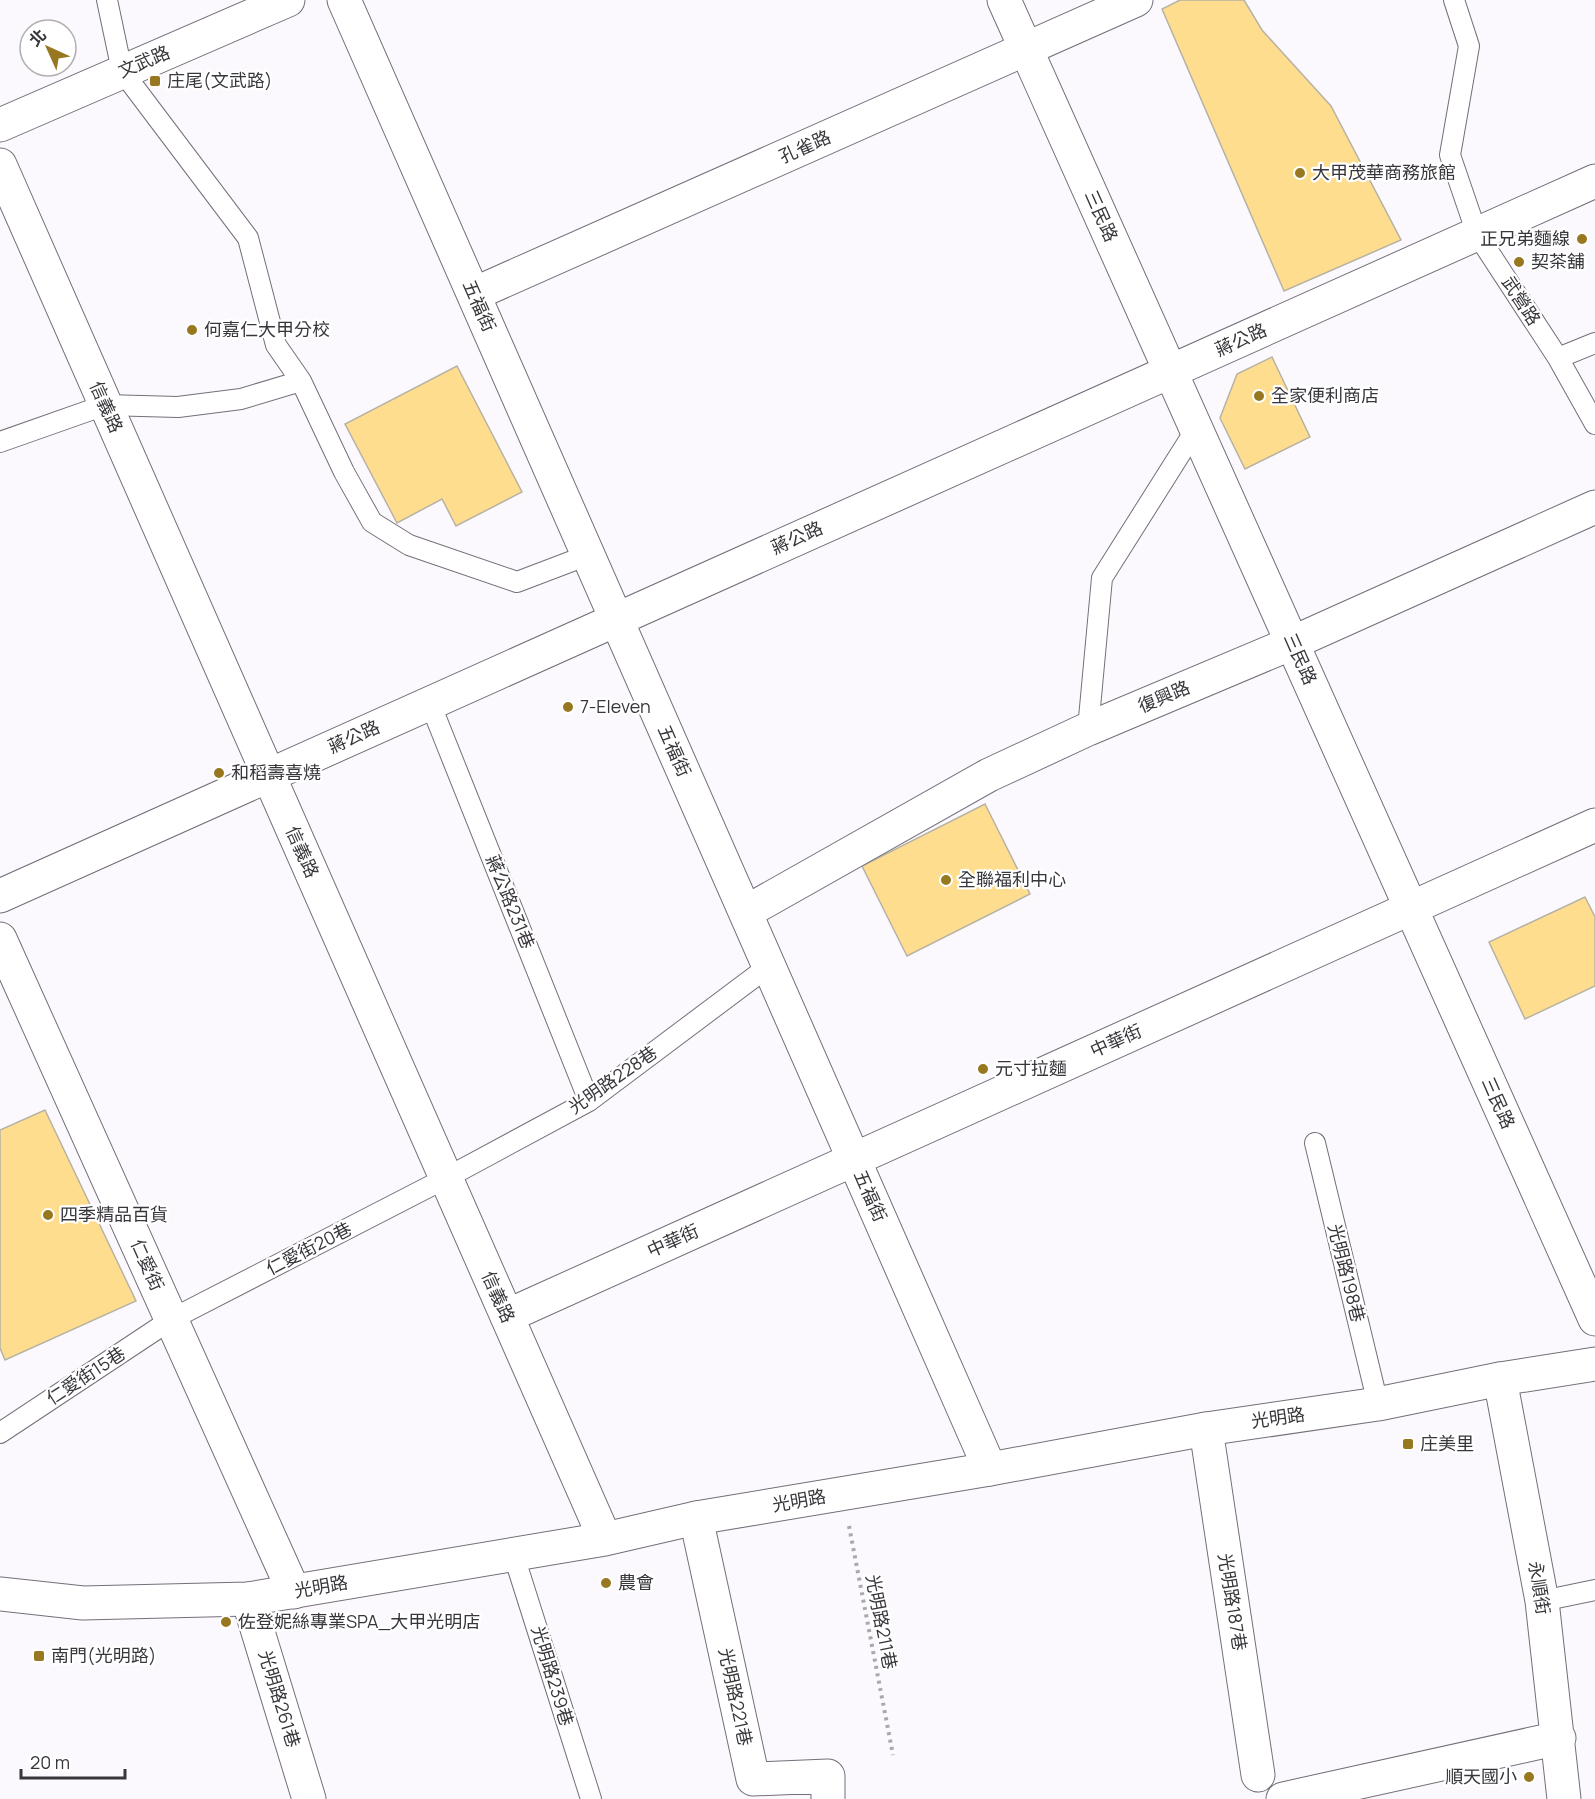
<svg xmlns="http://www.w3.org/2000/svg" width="1595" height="1799" font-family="Manrope,'Noto Sans TC',sans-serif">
  <rect width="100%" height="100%" fill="#fcf9fe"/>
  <path fill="#fede8e" stroke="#b7b2a5" stroke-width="1.5" d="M1180,0H1244L1262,30L1331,106L1401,240L1284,291L1162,9Z
    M1272,357L1310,437L1245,469L1220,418L1237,374Z
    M457,366L522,492L456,526L442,499L397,523L345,424Z
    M985,804L1030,894L907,956L862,866Z
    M1585,897L1595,917V986L1525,1019L1489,942Z
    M45,1110L136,1301L5,1360L0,1348V1130Z"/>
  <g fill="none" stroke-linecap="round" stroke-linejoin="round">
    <g stroke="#746e79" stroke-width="22">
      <path id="lane" d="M107,0L122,71L248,238L276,345L301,381L344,472L372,522L409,545L517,582L588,555
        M1454,0L1469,46L1450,155L1477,234L1558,358L1595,424
        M1558,358L1595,343
        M0,442L105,405L178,407L241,399L301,381
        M430,703L589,1101
        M1088,729L1102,578L1196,429
        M1315,1143L1378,1404
        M0,1433L172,1319L446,1178L589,1101L769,966
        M513,1553L591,1799
        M1542,1601L1595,1590"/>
    </g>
    <g stroke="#746e79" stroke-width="35">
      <path id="street" d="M344,0L990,1469
        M1004,0L1595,1319
        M474,294L1136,0
        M0,896L1595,181
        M746,912L989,775L1088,729L1292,643L1595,507
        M0,939L294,1592
        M507,1316L1595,825
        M1500,1379L1542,1601L1564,1799
        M1206,1429L1258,1775
        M696,1518L753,1779L828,1776V1799
        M248,1599L309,1799
        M1283,1799L1559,1738"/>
    </g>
    <g stroke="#746e79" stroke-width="35">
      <path id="secondary" d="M0,125L288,0
        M0,165L605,1539
        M0,1594L83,1603L248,1599L605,1539L696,1518L990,1469L1206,1429L1378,1404L1500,1379L1595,1364"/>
    </g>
    <path stroke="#aba8ad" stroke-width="4" stroke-dasharray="3 4.5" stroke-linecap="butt" d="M849,1526L893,1755"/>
    <use href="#lane" stroke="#fff" stroke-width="20"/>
    <use href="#street" stroke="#fff" stroke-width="33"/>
    <use href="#secondary" stroke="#fff" stroke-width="33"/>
  </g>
  <g fill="#977820" stroke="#fff" stroke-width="2">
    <rect x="149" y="75" width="12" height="12" rx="3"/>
    <circle cx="1300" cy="173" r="6"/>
    <circle cx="1582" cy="239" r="6"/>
    <circle cx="1519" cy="262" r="6"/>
    <circle cx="192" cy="330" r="6"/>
    <circle cx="1259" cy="396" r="6"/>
    <circle cx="568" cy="707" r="6"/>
    <circle cx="219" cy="773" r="6"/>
    <circle cx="946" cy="880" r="6"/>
    <circle cx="983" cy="1069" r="6"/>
    <circle cx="48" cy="1215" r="6"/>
    <rect x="1402" y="1438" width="12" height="12" rx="3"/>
    <circle cx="606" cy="1583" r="6"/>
    <circle cx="226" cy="1622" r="6"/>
    <rect x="33" y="1650" width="12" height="12" rx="3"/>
    <circle cx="1529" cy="1777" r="6"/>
  </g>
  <g text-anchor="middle" stroke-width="4.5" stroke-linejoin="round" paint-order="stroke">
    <g font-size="18" fill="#39363b" stroke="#fff">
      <text transform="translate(144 62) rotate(-23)" y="6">文武路</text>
      <text transform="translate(805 147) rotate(-24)" y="6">孔雀路</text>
      <text transform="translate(1101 216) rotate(66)" y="6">三民路</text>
      <text transform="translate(1521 301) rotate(57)" y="6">武營路</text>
      <text transform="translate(479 306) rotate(66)" y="6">五福街</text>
      <text transform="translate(1241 340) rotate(-24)" y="6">蔣公路</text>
      <text transform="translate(106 407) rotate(66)" y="6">信義路</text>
      <text transform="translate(797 538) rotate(-24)" y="6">蔣公路</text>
      <text transform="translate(1300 659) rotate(66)" y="6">三民路</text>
      <text transform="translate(1164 697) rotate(-23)" y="6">復興路</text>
      <text transform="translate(354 737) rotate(-24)" y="6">蔣公路</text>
      <text transform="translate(674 751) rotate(66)" y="6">五福街</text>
      <text transform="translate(302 852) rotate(66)" y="6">信義路</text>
      <text transform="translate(510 902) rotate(68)" y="6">蔣公路231巷</text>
      <text transform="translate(1116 1041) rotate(-24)" y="6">中華街</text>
      <text transform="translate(613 1080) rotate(-35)" y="6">光明路228巷</text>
      <text transform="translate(1498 1103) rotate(66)" y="6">三民路</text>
      <text transform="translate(870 1196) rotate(66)" y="6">五福街</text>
      <text transform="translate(673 1241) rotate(-24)" y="6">中華街</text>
      <text transform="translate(309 1249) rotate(-27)" y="6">仁愛街20巷</text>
      <text transform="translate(147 1265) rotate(66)" y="6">仁愛街</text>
      <text transform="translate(1346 1273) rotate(76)" y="6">光明路198巷</text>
      <text transform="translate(498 1297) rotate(66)" y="6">信義路</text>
      <text transform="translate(86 1376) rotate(-33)" y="6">仁愛街15巷</text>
      <text transform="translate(1278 1418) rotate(-8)" y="6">光明路</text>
      <text transform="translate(799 1501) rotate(-10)" y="6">光明路</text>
      <text transform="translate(321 1587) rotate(-10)" y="6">光明路</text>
      <text transform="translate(1539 1588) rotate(81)" y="6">永順街</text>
      <text transform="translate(1232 1602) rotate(81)" y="6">光明路187巷</text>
      <text transform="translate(881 1622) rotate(79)" y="6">光明路211巷</text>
      <text transform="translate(552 1676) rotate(73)" y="6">光明路239巷</text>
      <text transform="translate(735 1697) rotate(78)" y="6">光明路221巷</text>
      <text transform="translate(279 1699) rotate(73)" y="6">光明路261巷</text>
    </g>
    <g font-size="18" fill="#39363b" stroke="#fff" text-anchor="start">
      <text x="167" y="87">庄尾(文武路)</text>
      <text x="1312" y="179">大甲茂華商務旅館</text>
      <text x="1570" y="245" text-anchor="end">正兄弟麵線</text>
      <text x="1531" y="268">契茶舖</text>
      <text x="204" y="336">何嘉仁大甲分校</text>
      <text x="1271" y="402">全家便利商店</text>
      <text x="580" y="713">7-Eleven</text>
      <text x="231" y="779">和稻壽喜燒</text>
      <text x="958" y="886">全聯福利中心</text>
      <text x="995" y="1075">元寸拉麵</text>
      <text x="60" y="1221">四季精品百貨</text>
      <text x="1420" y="1450">庄美里</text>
      <text x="618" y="1589">農會</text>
      <text x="238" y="1628">佐登妮絲專業SPA_大甲光明店</text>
      <text x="51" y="1662">南門(光明路)</text>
      <text x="1517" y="1783" text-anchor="end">順天國小</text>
    </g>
  </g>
  <g transform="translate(48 48) rotate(315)"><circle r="28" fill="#ffffff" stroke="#b0afb1" stroke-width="1.5"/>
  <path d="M0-4.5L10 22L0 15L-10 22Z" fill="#977820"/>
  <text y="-9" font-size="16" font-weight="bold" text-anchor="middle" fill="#39363b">北</text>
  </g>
  <path d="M21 1769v9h104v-9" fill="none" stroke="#39363b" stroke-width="3"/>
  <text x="30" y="1769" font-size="18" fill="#39363b" stroke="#ffffff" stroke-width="4.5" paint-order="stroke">20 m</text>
</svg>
